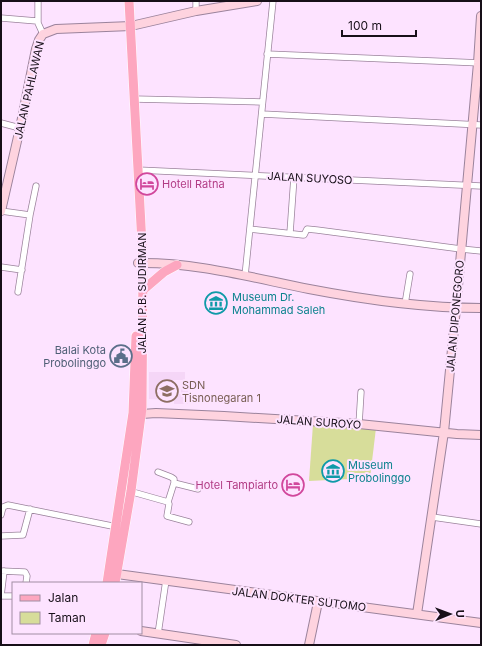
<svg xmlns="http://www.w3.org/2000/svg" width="482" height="646" font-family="Inter,sans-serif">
  <rect width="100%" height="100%" fill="#fde3ff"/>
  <path fill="#f5d6f7" d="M149,372H185V380H173V400L149,399Z
    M181,383H188V404H174V394H181Z"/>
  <path fill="#d7dd9a" d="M313,424L376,428L370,478L309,481Z"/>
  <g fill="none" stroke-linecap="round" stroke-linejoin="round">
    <g stroke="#9b839c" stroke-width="7">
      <path id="street" d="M38,1V23L43,34
        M196,1V11
        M1,18L37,21
        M267,54L481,63
        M134,99L262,102
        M262,114L481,125
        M1,123L20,128
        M138,170L481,186
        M1,211L30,215
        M250,229L303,235H304L307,229L317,230L461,249L481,251
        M290,233L294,177
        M1,267L22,270
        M245,276L273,1
        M18,292L30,215L36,186
        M405,304L410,274
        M359,424L361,392
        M158,472L171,477L174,479V483L168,502
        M174,483L198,489
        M122,489L168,502L169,504L167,516L189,522
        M1,515L3,507L8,505L117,527
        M432,517L481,524
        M1,536L23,535L30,509
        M1,571L25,572L27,576L26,583
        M1,596L4,571
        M1,596H13
        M158,634L166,580"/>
    </g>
    <g stroke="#9b839c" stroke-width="10">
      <path id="secondary" d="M1,211L20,128L36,49L39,40L43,34L56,29L131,26L196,11L257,1
        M138,263C195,262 253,278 309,289C366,300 423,308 481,308
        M135,413L142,414L156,413L224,416L359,424L457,434L481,435
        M117,574L481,623
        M417,614L444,432L456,308L478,63L481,16
        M141,631L236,645
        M309,645L318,602"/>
    </g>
    <g stroke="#fff" stroke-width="10">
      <path id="primary" d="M143,290L164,272L177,265
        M107,583L133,413L136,336
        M115,583L131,491L142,408L143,263L129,1
        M93,645L96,633
        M101,645L105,633"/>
    </g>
    <use href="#street" stroke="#fff" stroke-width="5.5"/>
    <use href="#secondary" stroke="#fed3df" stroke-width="8"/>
    <use href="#primary" stroke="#fda6bf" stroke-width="9"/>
  </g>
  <defs>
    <g id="hotel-ring" transform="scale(1.15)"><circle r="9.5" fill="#fde3ff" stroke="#d1479c" stroke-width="1.5"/><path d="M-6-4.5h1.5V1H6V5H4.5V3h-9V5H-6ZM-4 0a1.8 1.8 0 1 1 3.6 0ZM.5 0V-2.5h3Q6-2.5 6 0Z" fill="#d1479c"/></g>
    <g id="museum-ring" transform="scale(1.15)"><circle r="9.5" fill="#fde3ff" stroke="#0f9aa8" stroke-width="1.5"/><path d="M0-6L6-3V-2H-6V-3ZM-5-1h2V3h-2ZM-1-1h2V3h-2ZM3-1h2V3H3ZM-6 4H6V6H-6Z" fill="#0f9aa8"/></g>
    <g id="civic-ring" transform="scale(1.15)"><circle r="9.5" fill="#fde3ff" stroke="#5c6f8a" stroke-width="1.5"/><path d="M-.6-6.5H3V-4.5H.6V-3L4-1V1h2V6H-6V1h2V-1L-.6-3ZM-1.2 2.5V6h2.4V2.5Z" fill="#5c6f8a"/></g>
    <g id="school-ring" transform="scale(1.15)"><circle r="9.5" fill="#fde3ff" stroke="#8d6e63" stroke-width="1.5"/><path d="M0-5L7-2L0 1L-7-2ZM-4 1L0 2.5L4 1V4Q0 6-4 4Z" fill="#8d6e63"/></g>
  </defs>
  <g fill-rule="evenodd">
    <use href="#hotel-ring" x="147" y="184"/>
    <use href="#museum-ring" x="216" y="303"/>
    <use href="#civic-ring" x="121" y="356"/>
    <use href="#school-ring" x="167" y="391"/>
    <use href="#museum-ring" x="333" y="471"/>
    <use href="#hotel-ring" x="293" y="485"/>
  </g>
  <g text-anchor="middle" stroke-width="4" stroke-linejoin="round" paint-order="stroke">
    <g font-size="11" fill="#170f18" stroke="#fde3ff">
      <text transform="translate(29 90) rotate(-77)" y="4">JALAN PAHLAWAN</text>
      <text transform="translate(310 178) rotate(3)" y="4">JALAN SUYOSO</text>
      <text transform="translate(142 293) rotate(-90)" y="4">JALAN P.B. SUDIRMAN</text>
      <text transform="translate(455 316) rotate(-85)" y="4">JALAN DIPONEGORO</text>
      <text transform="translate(319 422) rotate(4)" y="4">JALAN SUROYO</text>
      <text transform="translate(299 599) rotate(7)" y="4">JALAN DOKTER SUTOMO</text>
    </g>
    <g font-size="11" fill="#b23c85" stroke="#fde3ff" text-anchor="start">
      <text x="162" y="188">Hotell Ratna</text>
      <text x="278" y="489" text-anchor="end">Hotel Tampiarto</text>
    </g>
    <g font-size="11" fill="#0d838f" stroke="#fde3ff" text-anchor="start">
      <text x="232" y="301">Museum Dr.<tspan x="232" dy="13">Mohammad Saleh</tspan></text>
      <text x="348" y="469">Museum<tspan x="348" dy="13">Probolinggo</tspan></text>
    </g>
    <g font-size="11" fill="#4e5e75" stroke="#fde3ff" text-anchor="end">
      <text x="106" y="354">Balai Kota<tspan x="106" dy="13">Probolinggo</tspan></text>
    </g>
    <g font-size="11" fill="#785e54" stroke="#fde3ff" text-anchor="start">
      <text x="182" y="389">SDN<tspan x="182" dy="13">Tisnonegaran 1</tspan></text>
    </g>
  </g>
  <rect width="482" height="646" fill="none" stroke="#170f18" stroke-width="4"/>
  <rect x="12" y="582" width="130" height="52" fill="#fde3ff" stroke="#a18ea3"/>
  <rect x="20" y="595" width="20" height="6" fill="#fda6bf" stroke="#a18ea3"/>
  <text x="48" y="602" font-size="12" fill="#170f18">Jalan</text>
  <rect x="20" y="612" width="20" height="12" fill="#d7dd9a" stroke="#a18ea3"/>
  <text x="48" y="622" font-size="12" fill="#170f18">Taman</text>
  <g transform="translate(450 614) rotate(89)" stroke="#fde3ff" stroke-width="3" paint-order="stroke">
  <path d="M0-3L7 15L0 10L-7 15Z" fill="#170f18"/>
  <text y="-6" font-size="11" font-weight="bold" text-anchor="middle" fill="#170f18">U</text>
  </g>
  <path d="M342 30v6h74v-6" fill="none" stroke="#170f18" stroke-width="2"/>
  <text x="348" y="30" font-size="12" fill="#170f18" stroke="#fde3ff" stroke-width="3" paint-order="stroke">100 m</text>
</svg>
